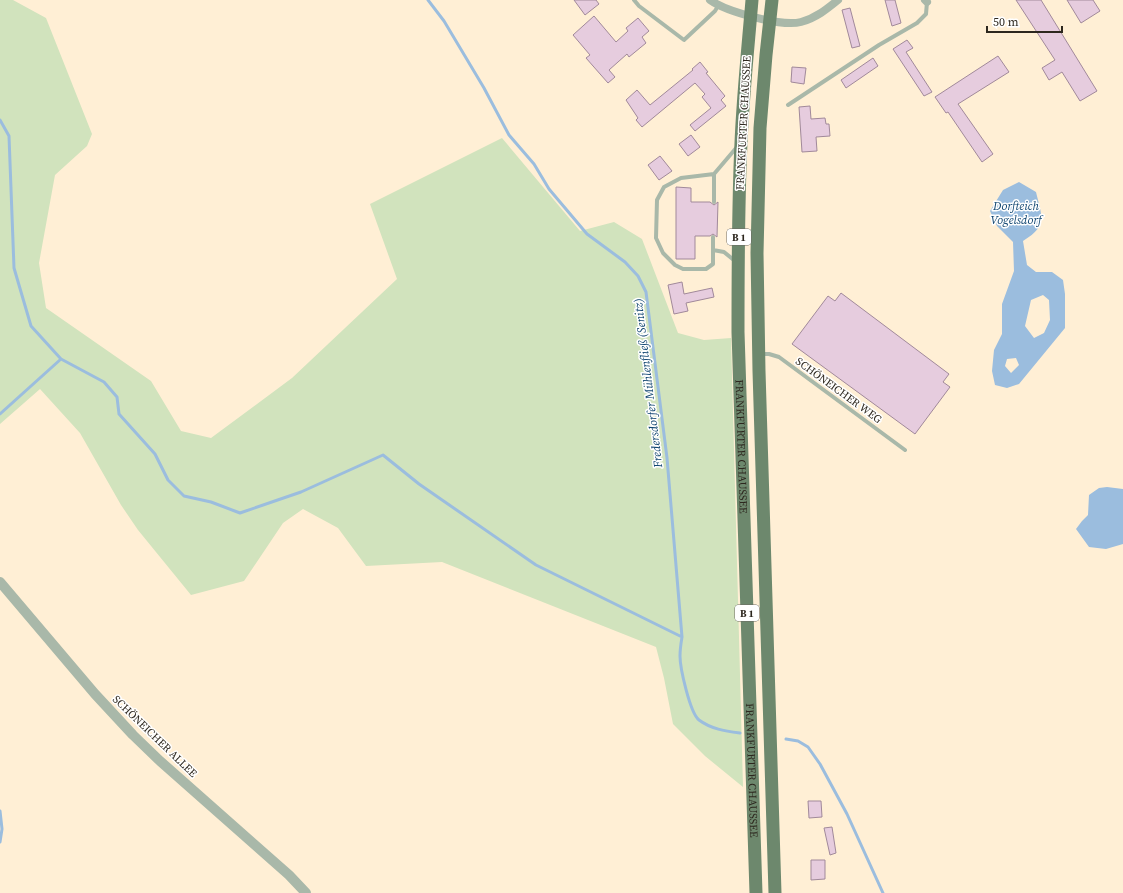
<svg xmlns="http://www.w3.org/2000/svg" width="1123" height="893" font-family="'Source Serif 4',serif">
  <rect width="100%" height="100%" fill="#ffefd5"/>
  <path fill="#d1e3bd" d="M0,0H13L46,18L92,134L87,146L55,175L39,263L46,308L151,381L181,431L211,438L292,378L397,279L370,204L502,138L580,231L614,222L642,239L678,333L704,340L731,338L743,787L705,756L673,724L664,678L656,647L442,562L366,566L338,528L303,509L283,523L244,581L191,595L138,530L121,505L80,433L40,389L0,424Z"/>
  <path fill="#9bbdde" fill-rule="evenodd" d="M1019,182L1036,192C1042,217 1048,226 1023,241L1027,265L1036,272H1052L1063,280L1065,294V328L1019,384L1007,388L995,385L992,371L994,350L1002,334V304L1014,271L1013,242L997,226L990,211L1003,190ZM1043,295L1049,300L1050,320L1044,333L1034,338L1025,326L1031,300ZM1016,358L1019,365L1011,373L1005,366L1007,359Z
    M1107,487L1123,489V544L1106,549L1089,547L1076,529L1082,521L1088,515L1089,495L1099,488Z"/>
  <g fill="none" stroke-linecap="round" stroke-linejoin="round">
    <path stroke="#9bbdde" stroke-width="3" d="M428,0L444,21L484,88L509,135L534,164L549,189L587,234L625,262L638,276L646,292L667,458L682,637C681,643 680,650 680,656C680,668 690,713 699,720C711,729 725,731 740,733
      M0,120L9,136L14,268L31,326L61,359L104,382L117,397L119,414L155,454L168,480L184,496L211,502L240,513L301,492L383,455L419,484L536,565L682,637
      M0,414L61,359
      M786,739L798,741L808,747L820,764L847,814L883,893
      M0,811L2,829L0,842"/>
  </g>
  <path fill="#e6ccde" stroke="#a1899a" d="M574,0H596L599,4L585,15Z
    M885,0H895L901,23L892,26Z
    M1016,0H1041L1097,91L1080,101L1062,72L1049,80L1042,68L1055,60Z
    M1067,0H1093L1100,11L1081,23Z
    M850,8L860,46L852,48L842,10Z
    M594,16L616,42L628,31L626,28L638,18L649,31L642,37L646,43L629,57L627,54L609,70L615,77L608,83L586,58L590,55L573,35Z
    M907,40L913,48L906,52L932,92L924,96L893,49Z
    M998,56L1009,72L958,104L993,154L982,162L948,112L946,113L935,97Z
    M873,58L878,66L846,88L841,80Z
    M700,62L708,72L706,73L725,96L721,100L726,106L695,131L690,125L711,108L702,97L705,94L695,83L642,127L636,120L638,118L626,100L637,90L650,105L693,70L692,69Z
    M792,67L806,68L804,84L791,82Z
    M810,106L811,119L825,118L826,124H829L830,136L816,137L817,151L802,152L799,107Z
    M691,135L700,147L688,156L679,144Z
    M660,156L672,171L659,180L648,165Z
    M676,187L691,188V202H710L714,205L718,202L717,237L713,234L710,236H695V259H676Z
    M682,282L684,294L712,288L714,297L686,303L688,311L674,314L668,285Z
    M841,293L949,374L943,382L950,387L915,434L792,344L828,296L835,301Z
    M808,801H821L822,817L809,818Z
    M832,827L836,853L830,855L824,828Z
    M811,860H825V879L811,880Z"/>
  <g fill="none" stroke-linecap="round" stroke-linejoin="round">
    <path stroke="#a9b8a9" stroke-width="4" d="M634,0L639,6L684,40L715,11L718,6
      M788,105L879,45L917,23L926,14L927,2
      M714,202V174L737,147
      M713,237V250L724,252L735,261
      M713,250V264L706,269H683L675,265L663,253L656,238L657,200L664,187L681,178L714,174
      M760,354H769L779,357L905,450"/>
    <path stroke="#a9b8a9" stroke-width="8" d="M710,0C727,12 782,27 801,22C816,18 827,9 838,0
      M925,0L927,2"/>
    <path stroke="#a9b8a9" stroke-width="10" d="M0,582L95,694L133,735L160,761L289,875L306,893"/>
    <g stroke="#6d886d" stroke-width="13">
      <path id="s1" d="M752,0C748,48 743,95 741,143C738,206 738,269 738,332L756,893"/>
      <path d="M772,0L766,55L760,128L757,253L759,371L775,893"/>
    </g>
  </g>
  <g text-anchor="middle" stroke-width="3" stroke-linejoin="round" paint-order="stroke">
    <g fill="#fff" stroke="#6c6862" stroke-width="1">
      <rect x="727" y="229" width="24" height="16" rx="3"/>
      <rect x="735" y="605" width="24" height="16" rx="3"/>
    </g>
    <g font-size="10" font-weight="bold" fill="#2d271e">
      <text x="739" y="241">B 1</text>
      <text x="747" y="617">B 1</text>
    </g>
    <g font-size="11" fill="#2d271e" stroke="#fff">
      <text transform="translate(743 123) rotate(-87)" y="4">FRANKFURTER CHAUSSEE</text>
      <text transform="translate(839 390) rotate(36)" y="4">SCHÖNEICHER WEG</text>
      <text dy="4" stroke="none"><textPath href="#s1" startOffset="447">FRANKFURTER CHAUSSEE</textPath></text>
      <text transform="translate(155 736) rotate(44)" y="4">SCHÖNEICHER ALLEE</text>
      <text dy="4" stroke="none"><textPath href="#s1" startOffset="771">FRANKFURTER CHAUSSEE</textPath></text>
    </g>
    <g font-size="12" font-style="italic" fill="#114671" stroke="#fff">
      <text x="1016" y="210">Dorfteich<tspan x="1016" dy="14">Vogelsdorf</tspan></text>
      <text transform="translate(648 383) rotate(-97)" y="4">Fredersdorfer Mühlenfließ (Senitz)</text>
    </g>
  </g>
  <path d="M987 26v6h75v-6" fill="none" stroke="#2d271e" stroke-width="2"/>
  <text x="993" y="26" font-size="12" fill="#2d271e" stroke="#ffffff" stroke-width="3" paint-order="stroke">50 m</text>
</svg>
